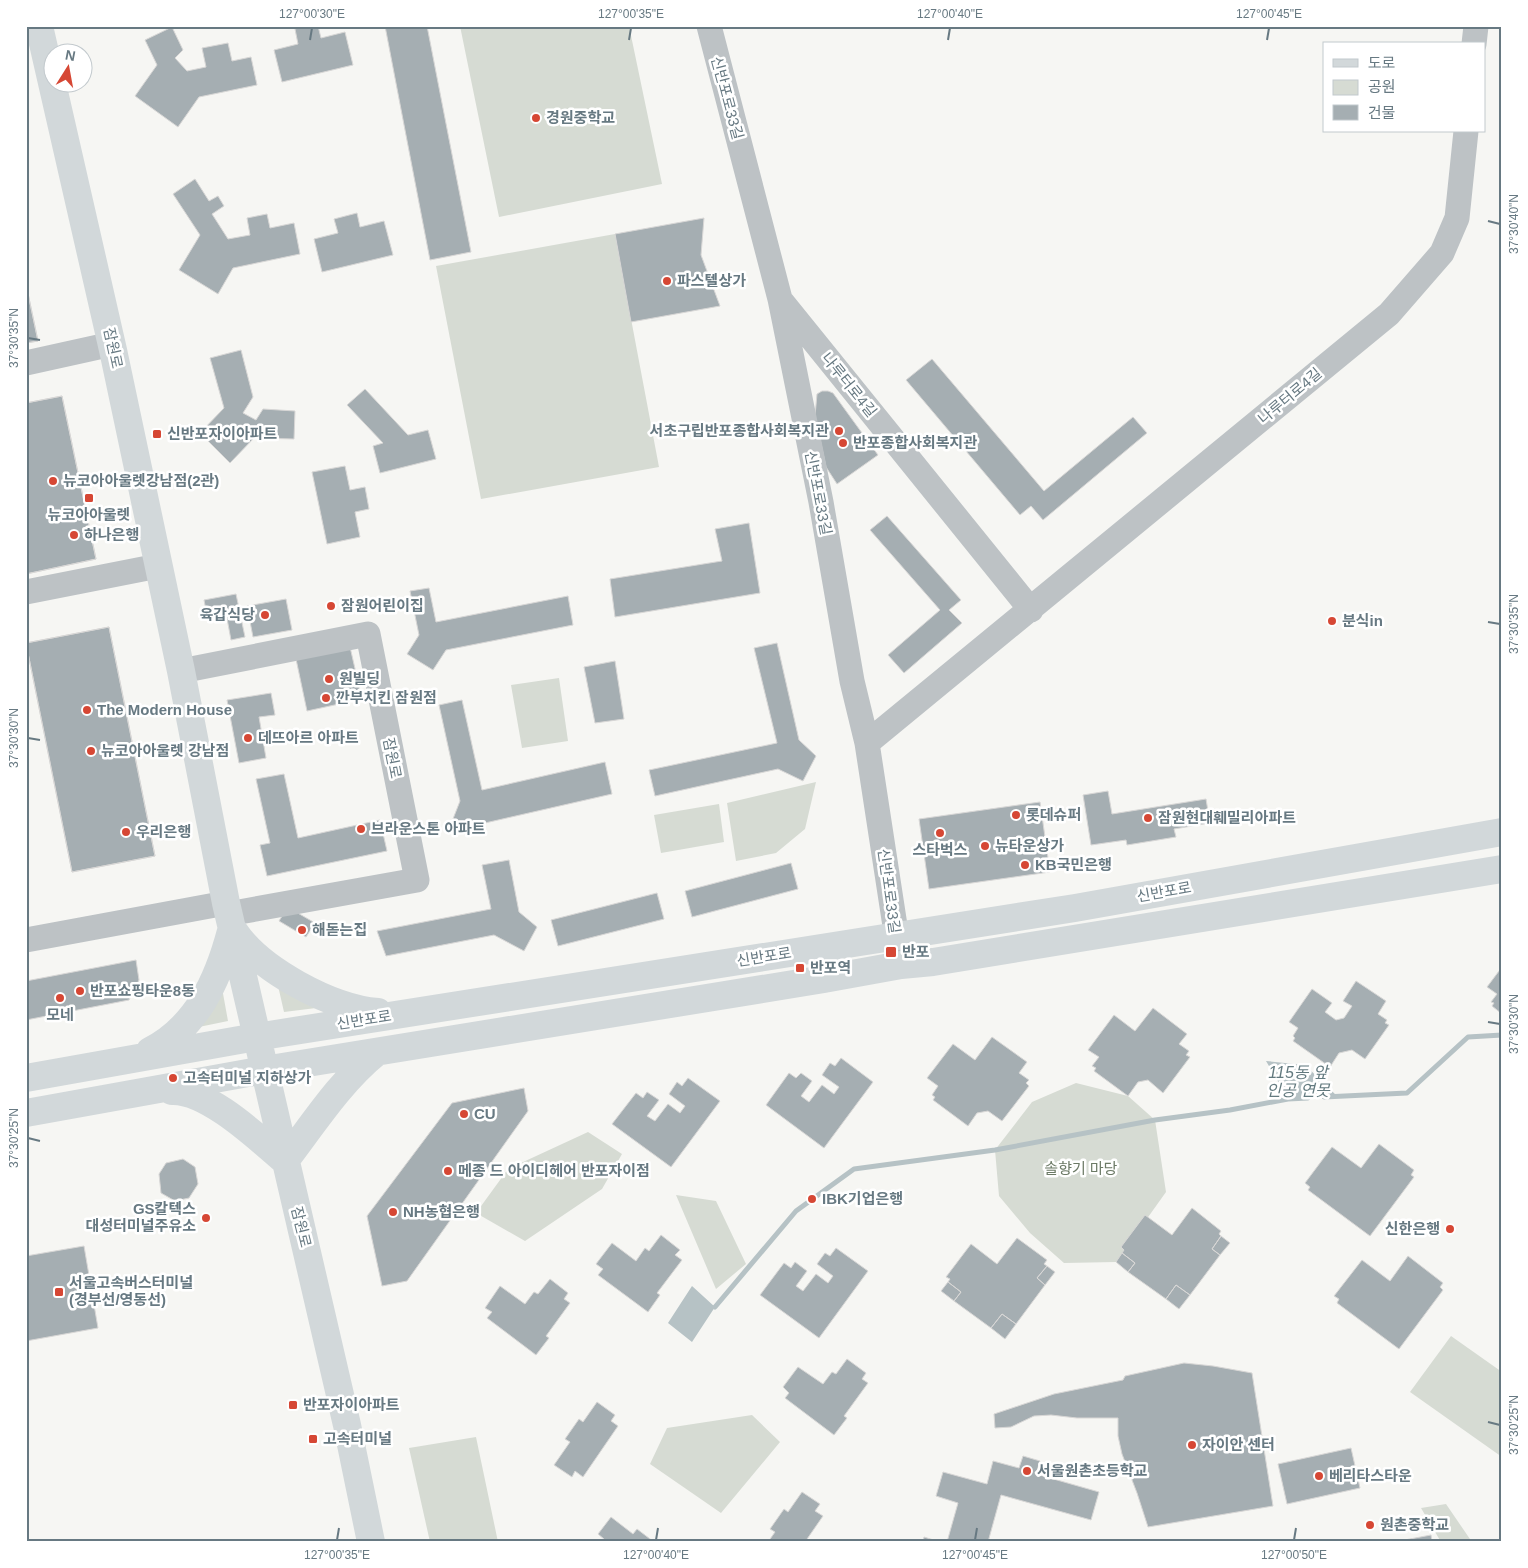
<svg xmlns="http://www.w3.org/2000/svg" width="1528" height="1568" font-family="Arial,'Noto Sans KR',sans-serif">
  <rect width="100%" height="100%" fill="#f6f6f3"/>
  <path fill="#d6dbd3" d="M460,26H629L662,184L499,217Z
    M615,234L659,467L481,499L436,266Z
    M559,678L568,741L522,748L511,685Z
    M816,782L805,829L776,853L736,861L727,803Z
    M719,804L724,842L661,853L654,815Z
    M276,977L324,1007L284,1012Z
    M222,988L228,1021L194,1028Z
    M1076,1083L1128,1096L1155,1120L1166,1192L1116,1262L1064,1263L1030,1233L999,1196L995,1150L1032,1102Z
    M588,1132L622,1154L602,1189L525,1241L476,1213L508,1169Z
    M676,1195L716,1201L746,1264L716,1289Z
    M1451,1336L1502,1372V1457L1410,1392Z
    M752,1415L780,1442L721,1513L650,1464L667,1428Z
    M476,1437L498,1542H430L409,1448Z
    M1446,1504L1472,1542H1441L1421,1508Z"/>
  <path fill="#b6c2c5" d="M1266,1061L1305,1065L1337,1096L1288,1098Z
    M692,1286L715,1307L692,1342L668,1323Z"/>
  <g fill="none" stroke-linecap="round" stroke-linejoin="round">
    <path stroke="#b6c2c5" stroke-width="5" d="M1324,1097L1407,1093L1468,1037L1502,1035
      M715,1307L796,1211L854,1169L995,1150L1155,1120L1230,1110L1288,1099L1308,1098"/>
  </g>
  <path fill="#a5aeb2" stroke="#d8d7d6" d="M307,26H318L321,38L345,32L353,65L282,82L274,50L298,44L295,29Z
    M385,26H427L471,252L430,260Z
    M172,27L183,50L175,58L187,71L206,67L202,48L228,43L232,61L251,57L257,85L199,97L178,127L135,96L157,65L145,40Z
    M195,179L209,201L218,196L224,206L212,214L228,239L250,235L247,218L267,214L270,228L294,223L300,254L233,268L218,294L179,270L200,235L173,194Z
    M357,213L360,227L384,221L393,255L322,272L314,239L338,233L334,219Z
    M704,218L701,255L720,306L631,322L615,234Z
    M26,284L38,341L26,343Z
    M26,284L38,341L26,343Z
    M241,350L253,397L243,413L256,420L263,409L295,411L294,439L254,438L230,463L200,433L224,408L210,358Z
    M932,359L1044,491L1133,417L1147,433L1043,520L1031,506L1020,515L906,380Z
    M365,389L408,435L428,430L436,459L380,473L373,446L383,443L347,405Z
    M822,391H828L833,393L878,455L837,484L826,467L815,416L817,394Z
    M62,396L96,559L26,574V403Z
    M62,396L96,559L26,574V403Z
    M345,466L350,490L365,487L369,509L355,512L360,537L327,544L312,472Z
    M887,516L961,600L949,610L962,623L904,673L888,655L940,610L870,530Z
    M749,523L760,593L615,617L610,579L722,561L715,529Z
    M429,588L436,622L568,596L573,625L446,650L433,670L407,654L419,635L410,591Z
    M236,594L245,637L231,640L226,613L207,616L204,600Z
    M286,599L292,630L253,637L247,606Z
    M109,627L155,856L72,872L26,643Z
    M109,627L155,856L72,872L26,643Z
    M777,643L799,740L816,756L803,781L778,769L655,796L649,770L777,743L754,648Z
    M350,647L362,699L307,711L296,659Z
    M615,661L624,719L595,723L584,667Z
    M271,693L275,715L259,717L266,758L239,763L227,700Z
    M462,700L482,790L605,762L612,794L485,823L469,837L451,824L460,801L439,705Z
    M284,774L298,838L380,820L387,851L267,876L260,845L270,843L256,779Z
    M1108,791L1112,814L1206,799L1210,823L1174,829L1176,837L1127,845L1126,840L1091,845L1083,795Z
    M1040,802L1050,872L929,889L919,819Z
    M509,860L519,912L537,927L524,951L494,935L386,956L377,931L491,909L482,865Z
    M791,863L798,889L692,917L685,891Z
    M657,893L664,919L558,946L551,920Z
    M296,912L315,923L306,937L279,921L284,913Z
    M136,960L139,980L129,1000L26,1020V981Z
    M1502,967V1014L1492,1006L1494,1003L1491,1002L1497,994L1487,987Z
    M1356,981L1386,1001L1378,1014L1387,1020L1385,1023L1389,1025L1365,1059L1352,1050L1339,1053L1330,1067L1293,1041L1295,1038L1293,1036L1298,1028L1289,1022L1312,989L1332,1003L1325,1012L1336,1020L1344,1018L1352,1006L1343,1001Z
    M1153,1008L1187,1034L1179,1044L1189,1051L1186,1055L1190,1057L1163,1093L1148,1080L1138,1082L1128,1096L1094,1071L1096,1068L1092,1066L1099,1057L1088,1050L1114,1015L1135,1031Z
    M992,1037L1027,1062L1019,1073L1029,1080L1026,1083L1029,1086L1002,1121L988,1111L977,1113L968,1126L933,1100L935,1097L932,1095L938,1086L927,1078L953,1044L975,1060Z
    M841,1058L873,1082L824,1148L766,1105L789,1073L796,1078L801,1073L812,1081L801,1096L809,1102L822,1085L834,1094L839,1087L822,1075L830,1063L835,1066Z
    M688,1078L720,1101L671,1167L612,1124L636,1093L643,1098L647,1092L659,1100L647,1116L655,1121L668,1104L680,1113L685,1106L669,1094L677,1082L682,1086Z
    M524,1088L528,1111L407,1281L382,1286L367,1216L452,1103Z
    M1379,1144L1414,1170L1411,1175L1414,1177L1370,1236L1308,1190L1310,1187L1305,1183L1332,1147L1361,1168Z
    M183,1159L195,1167L198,1184L189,1198L175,1201L161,1193L159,1174L166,1163Z
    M1192,1208L1221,1231L1219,1234L1221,1236L1212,1249L1220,1255L1190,1295L1176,1285L1166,1299L1128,1272L1135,1263L1122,1253L1124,1250L1121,1247L1145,1215L1172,1235Z
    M661,1235L680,1250L675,1255L682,1260L657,1293L660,1295L648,1312L598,1275L603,1269L596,1264L612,1243L636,1261L645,1248L649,1251Z
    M1221,1236L1230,1243L1220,1255L1212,1249Z
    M1017,1238L1047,1260L1044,1264L1047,1266L1037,1278L1045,1285L1016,1324L1002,1314L991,1328L954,1301L961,1292L948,1282L950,1279L946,1277L971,1244L997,1264Z
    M84,1246L98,1328L26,1341V1256Z
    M836,1248L868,1271L819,1338L760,1295L784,1263L791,1268L795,1262L807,1271L796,1286L803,1291L816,1274L828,1283L833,1276L817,1264L825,1253L830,1256Z
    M1122,1253L1135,1263L1128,1272L1116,1262Z
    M1408,1256L1443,1283L1440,1287L1443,1290L1399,1349L1337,1303L1339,1299L1334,1296L1362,1260L1390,1281Z
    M1047,1266L1055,1272L1045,1285L1037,1278Z
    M550,1279L568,1293L564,1299L570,1303L546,1336L549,1338L536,1355L487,1318L492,1312L485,1308L500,1286L525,1304L534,1292L538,1294Z
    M948,1282L961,1292L954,1301L941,1291Z
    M1176,1285L1190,1295L1179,1309L1166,1299Z
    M1002,1314L1016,1324L1005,1339L991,1328Z
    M847,1359L866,1373L862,1379L868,1383L844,1416L847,1418L834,1435L785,1398L789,1393L783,1387L798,1367L823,1384L832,1372L836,1374Z
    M1184,1363L1213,1366L1252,1373L1273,1506L1148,1527L1137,1493L1122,1454L1118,1436V1418H1077L1051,1415L1034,1416L1011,1427L995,1428L994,1414L1054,1394L1123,1380L1125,1376Z
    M597,1402L615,1415L611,1421L618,1426L583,1477L575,1471L572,1477L554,1465L570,1442L565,1439L579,1419L583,1422Z
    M1351,1448L1360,1488L1287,1504L1278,1464Z
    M1023,1456L1040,1461L1036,1474L1099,1492L1091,1520L1001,1495L988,1542H947L958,1503L936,1496L943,1472L987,1484L993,1461L1019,1468Z
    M802,1492L820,1504L815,1511L823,1516L805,1542H768L775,1532L770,1529L784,1509L788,1512Z
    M611,1517L633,1534L637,1529L654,1542H601L604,1539L598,1534Z
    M1431,1535L1432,1542H1394Z
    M924,1537L940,1542H923Z"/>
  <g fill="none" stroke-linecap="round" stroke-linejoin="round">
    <path stroke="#bdc2c5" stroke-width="25" d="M709,26L780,299L821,502L852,681L867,743L901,965
      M1474,44L1476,26
      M783,303L1031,610
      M26,363L112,344
      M26,592L158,566
      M181,671L368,634L417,880L228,914
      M867,743L1389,314L1442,253L1457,218L1466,131
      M26,940L226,903"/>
    <path stroke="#d2d8da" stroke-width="28" d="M39,26L113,350L181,671L226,903L347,1425L371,1542
      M234,931C260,970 331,1008 378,1012
      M150,1051C197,1027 218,980 231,931
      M26,1078L256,1037L1075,908L1502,832
      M172,1091C208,1090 258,1138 285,1161
      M26,1113L264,1070L824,979L901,965L933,962L1502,869
      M285,1161C314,1123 340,1082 377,1052"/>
  </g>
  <path fill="none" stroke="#677982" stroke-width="2" d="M310,40L312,28M629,40L631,28M948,40L950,28M1267,40L1269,28M1488,221L1500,224M28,338L40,340M1488,622L1500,624M28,738L40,740M1488,1022L1500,1024M28,1138L40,1141M1488,1422L1500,1425M337,1540L339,1528M656,1540L658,1528M975,1540L977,1528M1294,1540L1296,1528"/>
  <g fill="#d64734" stroke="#fff" stroke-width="2">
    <circle cx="536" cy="118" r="5"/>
    <circle cx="667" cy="281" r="5"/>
    <circle cx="839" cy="431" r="5"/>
    <rect x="152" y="429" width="10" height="10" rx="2.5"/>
    <circle cx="843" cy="443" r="5"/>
    <circle cx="53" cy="481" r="5"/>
    <rect x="84" y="493" width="10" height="10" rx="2.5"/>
    <circle cx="74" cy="535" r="5"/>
    <circle cx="331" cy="606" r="5"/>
    <circle cx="265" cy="615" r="5"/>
    <circle cx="1332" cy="621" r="5"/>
    <circle cx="329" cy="679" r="5"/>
    <circle cx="326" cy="698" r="5"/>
    <circle cx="87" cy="710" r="5"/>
    <circle cx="248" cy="738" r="5"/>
    <circle cx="91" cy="751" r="5"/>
    <circle cx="1016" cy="815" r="5"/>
    <circle cx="1148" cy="818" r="5"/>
    <circle cx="361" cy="829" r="5"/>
    <circle cx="126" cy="832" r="5"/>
    <circle cx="940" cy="833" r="5"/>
    <circle cx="985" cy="846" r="5"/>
    <circle cx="1025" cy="865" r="5"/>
    <circle cx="302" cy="930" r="5"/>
    <rect x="885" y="946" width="12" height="12" rx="2.5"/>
    <rect x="795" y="963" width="10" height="10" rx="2.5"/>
    <circle cx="80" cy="991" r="5"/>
    <circle cx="60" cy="998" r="5"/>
    <circle cx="173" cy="1078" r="5"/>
    <circle cx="464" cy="1114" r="5"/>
    <circle cx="448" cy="1171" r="5"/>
    <circle cx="812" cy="1199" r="5"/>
    <circle cx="393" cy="1212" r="5"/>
    <circle cx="206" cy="1218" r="5"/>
    <circle cx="1450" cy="1229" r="5"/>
    <rect x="54" y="1287" width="10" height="10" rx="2.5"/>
    <rect x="288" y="1400" width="10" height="10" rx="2.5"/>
    <rect x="308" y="1434" width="10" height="10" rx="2.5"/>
    <circle cx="1192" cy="1445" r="5"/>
    <circle cx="1027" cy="1471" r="5"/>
    <circle cx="1319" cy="1476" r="5"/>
    <circle cx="1370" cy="1525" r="5"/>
  </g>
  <g text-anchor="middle" stroke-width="5" stroke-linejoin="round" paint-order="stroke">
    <g font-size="15" fill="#677982" stroke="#fff">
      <text transform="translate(727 98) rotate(75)" y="5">신반포로33길</text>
      <text transform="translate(113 348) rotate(78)" y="5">잠원로</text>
      <text transform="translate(849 385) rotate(51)" y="5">나루터로4길</text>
      <text transform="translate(1290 396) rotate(-40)" y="5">나루터로4길</text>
      <text transform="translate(818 493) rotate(79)" y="5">신반포로33길</text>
      <text transform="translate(392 758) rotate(79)" y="5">잠원로</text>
      <text transform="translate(889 891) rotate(82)" y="5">신반포로33길</text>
      <text transform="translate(1164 892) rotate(-10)" y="5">신반포로</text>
      <text transform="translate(764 957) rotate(-9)" y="5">신반포로</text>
      <text transform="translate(364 1020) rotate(-9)" y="5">신반포로</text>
      <text transform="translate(301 1227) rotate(76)" y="5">잠원로</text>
    </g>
    <g font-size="15" font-weight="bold" fill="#677982" stroke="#fff" text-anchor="start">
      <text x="546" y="123">경원중학교</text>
      <text x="677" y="286">파스텔상가</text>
      <text x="829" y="436" text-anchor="end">서초구립반포종합사회복지관</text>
      <text x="167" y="439">신반포자이아파트</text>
      <text x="853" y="448">반포종합사회복지관</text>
      <text x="63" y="486">뉴코아아울렛강남점(2관)</text>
      <text x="89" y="520" text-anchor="middle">뉴코아아울렛</text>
      <text x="84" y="540">하나은행</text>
      <text x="341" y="611">잠원어린이집</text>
      <text x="255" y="620" text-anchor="end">육갑식당</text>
      <text x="1342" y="626">분식in</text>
      <text x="339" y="684">원빌딩</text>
      <text x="336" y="703">깐부치킨 잠원점</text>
      <text x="97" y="715">The Modern House</text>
      <text x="258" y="743">데뜨아르 아파트</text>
      <text x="101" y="756">뉴코아아울렛 강남점</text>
      <text x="1026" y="820">롯데슈퍼</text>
      <text x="1158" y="823">잠원현대훼밀리아파트</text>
      <text x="371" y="834">브라운스톤 아파트</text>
      <text x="136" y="837">우리은행</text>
      <text x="995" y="851">뉴타운상가</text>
      <text x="940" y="855" text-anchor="middle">스타벅스</text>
      <text x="1035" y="870">KB국민은행</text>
      <text x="312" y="935">해돋는집</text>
      <text x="902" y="957">반포</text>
      <text x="810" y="973">반포역</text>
      <text x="90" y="996">반포쇼핑타운8동</text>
      <text x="60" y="1020" text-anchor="middle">모네</text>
      <text x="183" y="1083">고속터미널 지하상가</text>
      <text x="474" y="1119">CU</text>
      <text x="458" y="1176">메종 드 아이디헤어 반포자이점</text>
      <text x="822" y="1204">IBK기업은행</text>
      <text x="196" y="1214" text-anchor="end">GS칼텍스<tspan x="196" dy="17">대성터미널주유소</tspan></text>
      <text x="403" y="1217">NH농협은행</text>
      <text x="1440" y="1234" text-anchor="end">신한은행</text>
      <text x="69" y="1288">서울고속버스터미널<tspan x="69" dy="17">(경부선/영동선)</tspan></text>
      <text x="303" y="1410">반포자이아파트</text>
      <text x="323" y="1444">고속터미널</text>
      <text x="1202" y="1450">자이안 센터</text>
      <text x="1037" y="1476">서울원촌초등학교</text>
      <text x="1329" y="1481">베리타스타운</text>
      <text x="1380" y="1530">원촌중학교</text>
    </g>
    <g font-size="15" fill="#6c7a66" stroke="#fff">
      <text x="1081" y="1174">솔향기 마당</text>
    </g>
    <g font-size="16" font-style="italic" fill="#637a7f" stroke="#fff">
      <text x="1298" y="1078">115동 앞<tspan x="1298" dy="18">인공 연못</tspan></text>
    </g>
  </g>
  <rect width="1528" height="1568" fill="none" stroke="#ffffff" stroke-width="55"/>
  <rect x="1323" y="42" width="162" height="90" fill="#ffffff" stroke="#c2c9cd"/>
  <rect x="1333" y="59" width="25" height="8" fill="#d2d8da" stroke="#c2c9cd"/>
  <text x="1368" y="68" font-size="15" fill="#677982">도로</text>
  <rect x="1333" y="80" width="25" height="15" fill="#d6dbd3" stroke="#c2c9cd"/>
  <text x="1368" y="92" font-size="15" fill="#677982">공원</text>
  <rect x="1333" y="105" width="25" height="15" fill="#a5aeb2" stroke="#c2c9cd"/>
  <text x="1368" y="118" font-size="15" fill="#677982">건물</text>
  <g transform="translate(68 68) rotate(11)"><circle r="24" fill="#ffffff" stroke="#c2c9cd"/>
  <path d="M0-4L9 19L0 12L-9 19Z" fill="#d64734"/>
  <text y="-8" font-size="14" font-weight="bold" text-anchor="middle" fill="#677982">N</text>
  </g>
  <rect x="28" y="28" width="1472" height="1512" fill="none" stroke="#677982" stroke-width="2"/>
  <g font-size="12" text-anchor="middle" fill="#677982">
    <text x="312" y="18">127°00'30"E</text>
    <text x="631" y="18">127°00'35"E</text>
    <text x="950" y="18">127°00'40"E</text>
    <text x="1269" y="18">127°00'45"E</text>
    <text transform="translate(1514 224) rotate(-90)" y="4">37°30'40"N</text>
    <text transform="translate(14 338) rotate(-90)" y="4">37°30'35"N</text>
    <text transform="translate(1514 624) rotate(-90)" y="4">37°30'35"N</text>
    <text transform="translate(14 738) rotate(-90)" y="4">37°30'30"N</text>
    <text transform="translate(1514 1024) rotate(-90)" y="4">37°30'30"N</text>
    <text transform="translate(14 1138) rotate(-90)" y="4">37°30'25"N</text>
    <text transform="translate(1514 1425) rotate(-90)" y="4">37°30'25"N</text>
    <text x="337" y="1559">127°00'35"E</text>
    <text x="656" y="1559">127°00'40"E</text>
    <text x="975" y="1559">127°00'45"E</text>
    <text x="1294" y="1559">127°00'50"E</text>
  </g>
</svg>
